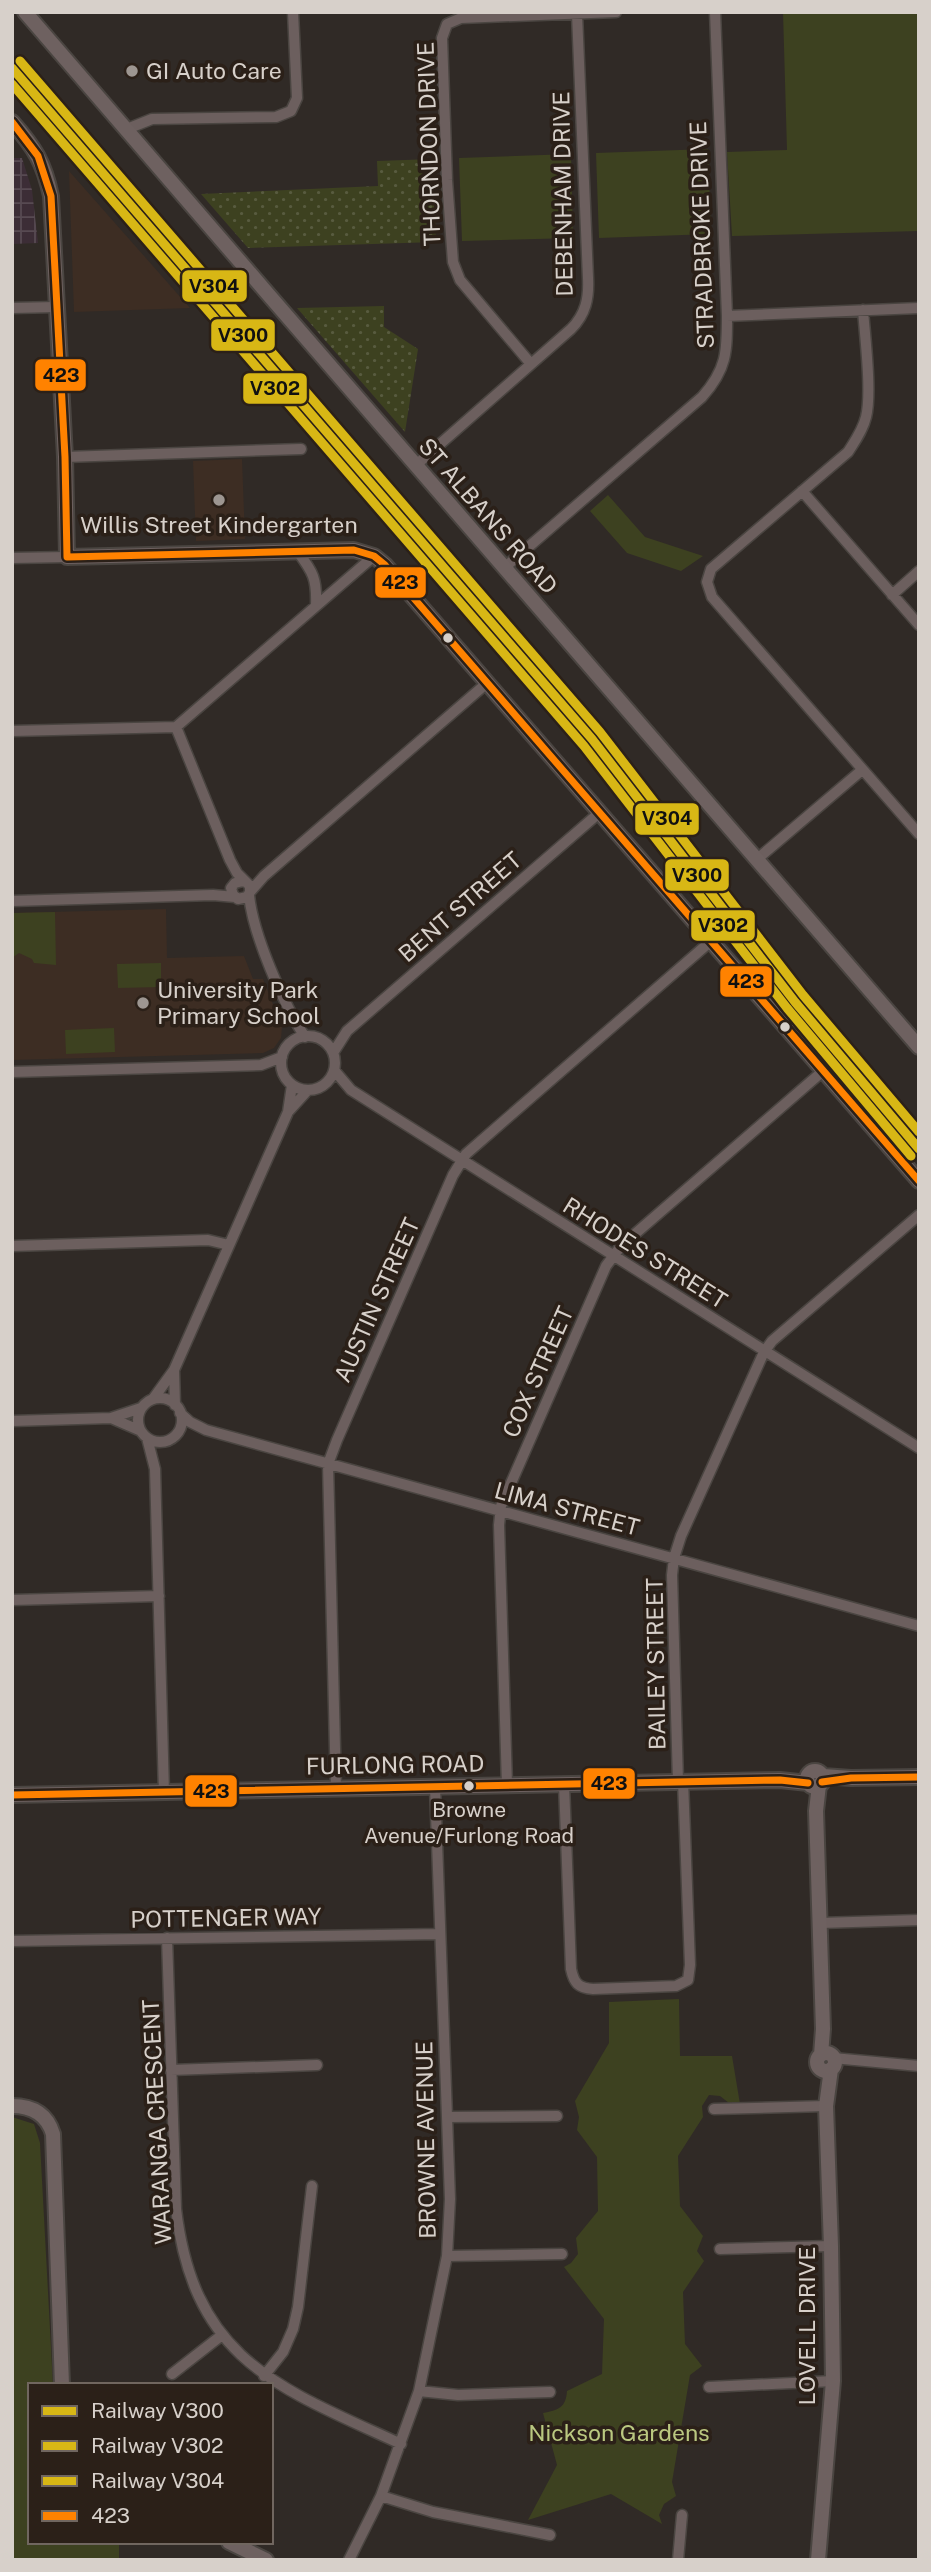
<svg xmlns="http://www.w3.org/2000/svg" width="931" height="2572" font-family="'Public Sans',sans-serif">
  <defs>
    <pattern id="industrial-grid" width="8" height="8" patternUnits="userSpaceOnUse" patternTransform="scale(1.75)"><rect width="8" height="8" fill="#3c2d36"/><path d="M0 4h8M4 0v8" fill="none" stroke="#574a52"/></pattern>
    <pattern id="grass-dots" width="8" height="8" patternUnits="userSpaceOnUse" patternTransform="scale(1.75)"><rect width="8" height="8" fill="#3d4120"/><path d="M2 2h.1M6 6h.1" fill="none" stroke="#585b3f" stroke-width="1.8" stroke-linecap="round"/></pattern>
  </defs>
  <rect width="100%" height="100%" fill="#302a26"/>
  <path fill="#3d2d23" d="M69,171L190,308L74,312Z
    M242,459L245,539L196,541L193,461Z
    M166,909L167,958L244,956L253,979H263L282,1027L281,1038L274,1048L263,1053L12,1060V913Z"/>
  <path fill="url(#industrial-grid)" d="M12,158H22L32,190L38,243L12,244Z"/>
  <path fill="url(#grass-dots)" d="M434,159L436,242L248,248L201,194L378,186L377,161Z
    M384,306V327L418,349L405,432L297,308Z"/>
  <path fill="#3d4120" d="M783,12H919V231L732,236L727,152L787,150Z
    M708,149L711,234L599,238L596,153Z
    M571,154L573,238L462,241L459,158Z
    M608,495L645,537L703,556L681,571L627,553L590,511Z
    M55,912L56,965L34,963L32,959L19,953L12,958V913Z
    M161,963V987L118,988L117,964Z
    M114,1028L115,1052L66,1054L65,1030Z
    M679,1999L680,2056H732L740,2104L729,2103L720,2096L709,2095L702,2106L703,2117L678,2156L680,2206L703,2236L697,2251L704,2261L683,2292L685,2344L702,2366L690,2375L672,2482L676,2496L664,2504L659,2515L662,2524L611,2494L528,2520L557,2465L543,2413C558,2410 566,2408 567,2391L602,2374L604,2319L564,2267L571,2263L578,2254L576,2238L598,2211L597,2157L577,2130L579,2117L575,2101L609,2043V2002Z
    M12,2117L34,2124L40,2143L53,2385H30V2542H119V2560H12Z"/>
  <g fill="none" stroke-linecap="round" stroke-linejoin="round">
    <g stroke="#4a4541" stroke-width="13">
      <path id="street" d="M127,129L152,119L276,117L291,111L297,98L293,12
        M12,308L56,307
        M863,310C865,337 872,393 866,417C863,430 855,441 848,452L711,569L707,582L712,597L919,834
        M727,316L919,308
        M531,364L460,280L453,262L447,180L442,38L447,24L461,18L616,12
        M65,457L301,449
        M415,466L571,329C586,314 589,298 588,278L577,14
        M802,491L919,625
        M298,552C313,572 317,579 316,605
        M12,558L67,557
        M504,568L702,397C727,369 727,352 727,316L715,12
        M892,595L919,571
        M176,727L230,860L237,873L250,886V892L247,897L238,899L233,895L231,888L235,883L243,881
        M12,731L176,727L374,556
        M756,860L862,770
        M250,892L264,876L487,683
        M249,895C253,935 283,1003 305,1037
        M12,901L213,895L235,897
        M281 1063a27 27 0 1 1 54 0a27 27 0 1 1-54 0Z
        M333,1053L347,1031L599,813
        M334,1070L351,1090L919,1448
        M12,1072L261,1065L282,1057
        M288,1112L308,1090
        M12,1246L208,1240L229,1245
        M174,1370L175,1405
        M138 1420a22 22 0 1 1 44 0a22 22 0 1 1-44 0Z
        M153,1399L174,1370L288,1112L292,1085
        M180,1413L190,1422L206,1430L919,1626
        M111,1418L141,1431
        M12,1421L111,1418L141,1408
        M147,1438L155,1469L164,1793
        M12,1600L159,1596
        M678,1781L672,1575L674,1558L681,1536L764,1352L772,1341L919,1215
        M564,1784L571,1969C574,1983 578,1988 593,1989L676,1986L688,1980L690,1965L683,1781
        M507,1785L499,1525L501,1506L606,1266L621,1246L823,1071
        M336,1789L328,1464L337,1440L453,1175L466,1154L711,941
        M820,1923L919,1920
        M167,1938L176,2209C194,2360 277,2387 401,2444
        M12,1941L440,1934
        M833,2058L919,2066
        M171,2070L317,2065
        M714,2109L826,2106
        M448,2117L557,2116
        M720,2249L831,2246
        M447,2256L562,2254
        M172,2374L222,2335
        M264,2376L283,2352L293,2329L298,2307L312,2186
        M709,2387L833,2381
        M419,2391L458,2395L550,2392
        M381,2496L433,2512L550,2535
        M349,2560L381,2496L419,2391L447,2256L450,2199L435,1787
        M678,2560L682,2515"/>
    </g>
    <g stroke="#4a4541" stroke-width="18">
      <path id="secondary" d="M25,12C322,358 622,702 919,1047
        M12,122C35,148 44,163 51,196L65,457L67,557L354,550L374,556L385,565L919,1181
        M807 1779a8 8 0 1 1 16 0a8 8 0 1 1-16 0Z
        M823,1776L851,1778L919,1777
        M819,1785L816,1811L823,2029L821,2055
        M12,1795L780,1780L808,1783
        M817 2062a9 9 0 1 1 18 0a9 9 0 1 1-18 0Z
        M12,2106C32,2106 47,2114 53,2134L62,2385
        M229,2542L266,2560
        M818,2560L833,2381L831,2246L826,2106L831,2069"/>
    </g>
    <use href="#street" stroke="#6c5f5e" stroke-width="10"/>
    <use href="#secondary" stroke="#6e6160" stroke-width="14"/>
    <g stroke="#2b2018" stroke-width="12">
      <path id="bus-1" d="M12,122L38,156L51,196L65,457L67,557L354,550L374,556L385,565L919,1181
        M822,1782L851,1778L919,1777
        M12,1795L780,1780L808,1783"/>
    </g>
    <use href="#bus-1" stroke="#ff8200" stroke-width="7"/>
    <g stroke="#2b2018" stroke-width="14">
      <path id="rail-1" d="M12,68L592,739L795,1002L919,1149"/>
    </g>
    <g stroke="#2b2018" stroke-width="14">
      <path id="rail-2" d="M12,84L584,746L787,1008L911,1156"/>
    </g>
    <g stroke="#2b2018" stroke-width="14">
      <path id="rail-3" d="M20,61L600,732L803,995L919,1132"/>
    </g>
    <use href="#rail-1" stroke="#d8b715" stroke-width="9"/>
    <use href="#rail-2" stroke="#d8b715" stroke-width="9"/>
    <use href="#rail-3" stroke="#d8b715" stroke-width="9"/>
  </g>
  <g fill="#9d9691" stroke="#2b2018" stroke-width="2.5">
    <circle cx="132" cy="71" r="7"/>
    <circle cx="219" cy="500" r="7"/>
    <circle cx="143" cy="1003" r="7"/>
  </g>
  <g fill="#d7d0ca" stroke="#2b2018" stroke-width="2.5">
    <circle cx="448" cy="638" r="6"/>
    <circle cx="785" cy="1027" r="6"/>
    <circle cx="469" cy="1786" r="6"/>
  </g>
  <g text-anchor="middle" stroke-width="7" stroke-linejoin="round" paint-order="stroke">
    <g font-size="21" fill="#d7d0ca" stroke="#2b2018">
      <text x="469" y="1817">Browne<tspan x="469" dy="26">Avenue/Furlong Road</tspan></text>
    </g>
    <g font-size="23" fill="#d7d0ca" stroke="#2b2018" text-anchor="start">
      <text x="146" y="79">GI Auto Care</text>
      <text x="219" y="533" text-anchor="middle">Willis Street Kindergarten</text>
      <text x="157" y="998">University Park<tspan x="157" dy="26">Primary School</tspan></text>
    </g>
    <g font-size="23" fill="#d7d0ca" stroke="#2b2018">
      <text transform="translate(429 144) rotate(-92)" y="8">THORNDON DRIVE</text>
      <text transform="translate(563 194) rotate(-91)" y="8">DEBENHAM DRIVE</text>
      <text transform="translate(702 235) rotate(-92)" y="8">STRADBROKE DRIVE</text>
      <text transform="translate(488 516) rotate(49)" y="8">ST ALBANS ROAD</text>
      <text transform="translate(460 907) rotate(-41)" y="8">BENT STREET</text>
      <text transform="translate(645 1253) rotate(32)" y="8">RHODES STREET</text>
      <text transform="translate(377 1300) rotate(-66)" y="8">AUSTIN STREET</text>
      <text transform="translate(538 1372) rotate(-66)" y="8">COX STREET</text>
      <text transform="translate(567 1509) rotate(15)" y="8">LIMA STREET</text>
      <text transform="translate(656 1664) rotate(-91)" y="8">BAILEY STREET</text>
      <text transform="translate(395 1765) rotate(-1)" y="8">FURLONG ROAD</text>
      <text transform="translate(226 1918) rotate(-1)" y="8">POTTENGER WAY</text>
      <text transform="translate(157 2122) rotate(-93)" y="8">WARANGA CRESCENT</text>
      <text transform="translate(426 2140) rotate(-91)" y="8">BROWNE AVENUE</text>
      <text transform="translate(807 2326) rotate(-90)" y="8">LOVELL DRIVE</text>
    </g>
    <g font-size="23" fill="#bac880" stroke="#2b2018">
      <text x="619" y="2441">Nickson Gardens</text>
    </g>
  </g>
  <g stroke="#2b2018" stroke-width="2.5">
    <rect x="181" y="269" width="67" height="34" rx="7" fill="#d8b715"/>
    <rect x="210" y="318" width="66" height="34" rx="7" fill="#d8b715"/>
    <rect x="34" y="358" width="53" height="34" rx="7" fill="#ff8200"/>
    <rect x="242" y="372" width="66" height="33" rx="7" fill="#d8b715"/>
    <rect x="374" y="566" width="53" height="33" rx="7" fill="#ff8200"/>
    <rect x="634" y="802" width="66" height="34" rx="7" fill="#d8b715"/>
    <rect x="664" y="858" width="66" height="34" rx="7" fill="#d8b715"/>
    <rect x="690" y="909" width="66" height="33" rx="7" fill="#d8b715"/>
    <rect x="719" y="965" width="54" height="33" rx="7" fill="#ff8200"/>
    <rect x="582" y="1767" width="54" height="33" rx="7" fill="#ff8200"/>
    <rect x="184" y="1774" width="54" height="34" rx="7" fill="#ff8200"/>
  </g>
  <g font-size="19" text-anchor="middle" font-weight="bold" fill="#111">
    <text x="214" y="293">V304</text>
    <text x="243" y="342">V300</text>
    <text x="61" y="382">423</text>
    <text x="275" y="395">V302</text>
    <text x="400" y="589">423</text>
    <text x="667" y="825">V304</text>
    <text x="697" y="882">V300</text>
    <text x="723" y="932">V302</text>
    <text x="746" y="988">423</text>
    <text x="609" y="1790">423</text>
    <text x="211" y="1798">423</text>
  </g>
  <rect width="931" height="2572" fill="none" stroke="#d7d0ca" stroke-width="28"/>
  <rect x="28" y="2383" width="245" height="161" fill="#2b2018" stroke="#70665f" stroke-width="2"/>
  <rect x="42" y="2406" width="35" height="10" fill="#d8b715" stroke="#70665f" stroke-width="2"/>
  <text x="91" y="2418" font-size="21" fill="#d7d0ca">Railway V300</text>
  <rect x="42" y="2441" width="35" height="10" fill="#d8b715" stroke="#70665f" stroke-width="2"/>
  <text x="91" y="2453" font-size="21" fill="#d7d0ca">Railway V302</text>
  <rect x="42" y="2476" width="35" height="10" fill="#d8b715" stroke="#70665f" stroke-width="2"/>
  <text x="91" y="2488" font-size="21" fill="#d7d0ca">Railway V304</text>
  <rect x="42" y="2511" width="35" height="10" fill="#ff8200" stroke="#70665f" stroke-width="2"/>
  <text x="91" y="2523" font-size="21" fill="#d7d0ca">423</text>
</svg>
